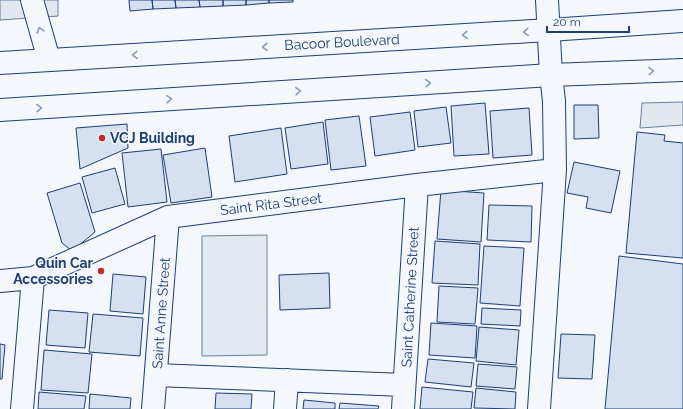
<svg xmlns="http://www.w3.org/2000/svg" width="683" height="409" font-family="Raleway,sans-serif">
  <rect width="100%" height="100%" fill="#f4f7fb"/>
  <path fill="#e3e9f0" stroke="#687fa3" d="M267,235V355L202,356V236Z"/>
  <path fill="#e3e8f0" stroke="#687fa3" d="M0,0H58V16L0,20Z
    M683,102V125L640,128L642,103Z"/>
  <path fill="#d5e0f0" stroke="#1d3f73" d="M129,0H152L153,9L130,11Z
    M152,0H175L176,8L153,9Z
    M175,0H199L200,7L176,8Z
    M199,0H223V6L200,7Z
    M223,0H246V5L223,6Z
    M246,0H269V3L246,5Z
    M269,0H293V2L269,3Z
    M485,103L489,154L454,156L451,106Z
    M574,105H598L599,138L574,139Z
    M446,107L451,143L418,147L414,111Z
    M529,108L532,155L493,158L490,111Z
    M410,112L415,150L375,156L370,117Z
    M359,116L366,166L331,170L325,120Z
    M323,122L328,164L291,169L285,128Z
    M127,124L128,148L80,169L76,128Z
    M281,128L287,174L235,182L229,136Z
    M637,132L665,135L664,141L683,143V258L626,253Z
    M205,148L212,197L171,203L163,155Z
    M161,149L167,202L128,207L122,153Z
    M574,162L620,171L611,213L586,208L588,197L567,193Z
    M115,168L125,204L92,213L82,177Z
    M80,183L95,232L72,251L62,243L47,193Z
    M441,190L484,193L481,242L437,239Z
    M489,205L532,206L531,242L487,240Z
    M435,241L480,244L478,285L432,283Z
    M484,246L524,248L520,306L480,303Z
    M619,256L683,264V409H605Z
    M329,273L330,308L280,310L279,275Z
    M113,274L146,277L143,314L110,311Z
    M439,286L478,288L475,324L437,322Z
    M482,308L521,310L520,326L481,324Z
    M49,310L88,313L85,348L46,345Z
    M93,314L143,318L140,356L89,352Z
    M431,323L477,326L475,358L429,355Z
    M479,327L519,330L516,365L476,361Z
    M561,334L595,335L592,379L558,378Z
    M0,344L5,345L2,379H0Z
    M44,350L92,354L88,393L41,390Z
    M428,359L474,363L471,387L425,382Z
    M478,364L517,367L515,389L476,386Z
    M422,387L473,392L471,409H420Z
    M476,388L516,392L515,409L474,408Z
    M39,392L86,396L84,409H38Z
    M216,393L252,394L251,409H215Z
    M90,394L131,398L130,409H89Z
    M304,400L335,403V409H303Z
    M340,403L379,406L378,409H339Z"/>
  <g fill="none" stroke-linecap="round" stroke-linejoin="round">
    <g stroke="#1d3f73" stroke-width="24">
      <path id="minor" d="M32,0L49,60
        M0,281L33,278L168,217L417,185L555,170
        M156,375L404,385
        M22,409L33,278
        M153,409L168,217
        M285,409L287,380
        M403,409L417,185
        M539,409L555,170L554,101L551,75L547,0"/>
    </g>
    <g stroke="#1d3f73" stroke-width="24">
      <path id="major" d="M0,63L549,30L683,21
        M0,110L551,75L683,70"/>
    </g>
    <use href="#minor" stroke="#f4f7fb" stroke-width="22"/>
    <use href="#major" stroke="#f4f7fb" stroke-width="22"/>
  </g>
  <defs><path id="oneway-chevron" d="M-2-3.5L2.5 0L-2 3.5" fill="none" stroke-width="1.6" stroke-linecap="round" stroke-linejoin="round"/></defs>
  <g stroke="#889bb7">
    <use href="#oneway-chevron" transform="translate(40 30) rotate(-106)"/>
    <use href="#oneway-chevron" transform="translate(526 32) rotate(177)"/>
    <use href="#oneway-chevron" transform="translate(465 35) rotate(177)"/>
    <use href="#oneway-chevron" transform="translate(265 47) rotate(177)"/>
    <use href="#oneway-chevron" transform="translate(135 55) rotate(177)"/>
    <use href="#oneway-chevron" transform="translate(651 71) rotate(-2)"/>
    <use href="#oneway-chevron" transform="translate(428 83) rotate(-4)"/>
    <use href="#oneway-chevron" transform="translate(298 91) rotate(-4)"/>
    <use href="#oneway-chevron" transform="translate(169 99) rotate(-4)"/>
    <use href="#oneway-chevron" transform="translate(39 108) rotate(-4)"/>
  </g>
  <g fill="#c62828" stroke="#f4f7fb" stroke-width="1.5">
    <circle cx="102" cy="138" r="4"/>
    <circle cx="101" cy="271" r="4"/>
  </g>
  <g text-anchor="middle" stroke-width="3" stroke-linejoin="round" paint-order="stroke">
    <g font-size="14" fill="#1d3f73" stroke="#f4f7fb">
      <text transform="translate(342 42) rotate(-3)" y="5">Bacoor Boulevard</text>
      <text transform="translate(271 204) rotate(-7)" y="5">Saint Rita Street</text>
      <text transform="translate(410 297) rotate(-87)" y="5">Saint Catherine Street</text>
      <text transform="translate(161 313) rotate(-86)" y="5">Saint Anne Street</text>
    </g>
    <g font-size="14" font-weight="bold" fill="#1d3f73" stroke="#f4f7fb" text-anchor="start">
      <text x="110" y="143">VCJ Building</text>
      <text x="93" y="268" text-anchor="end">Quin Car<tspan x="93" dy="16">Accessories</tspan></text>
    </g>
  </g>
  <path d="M547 26v6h82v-6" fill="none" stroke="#1d3f73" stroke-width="2"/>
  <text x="553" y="26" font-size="12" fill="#1d3f73" stroke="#f4f7fb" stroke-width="3" paint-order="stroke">20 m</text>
</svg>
